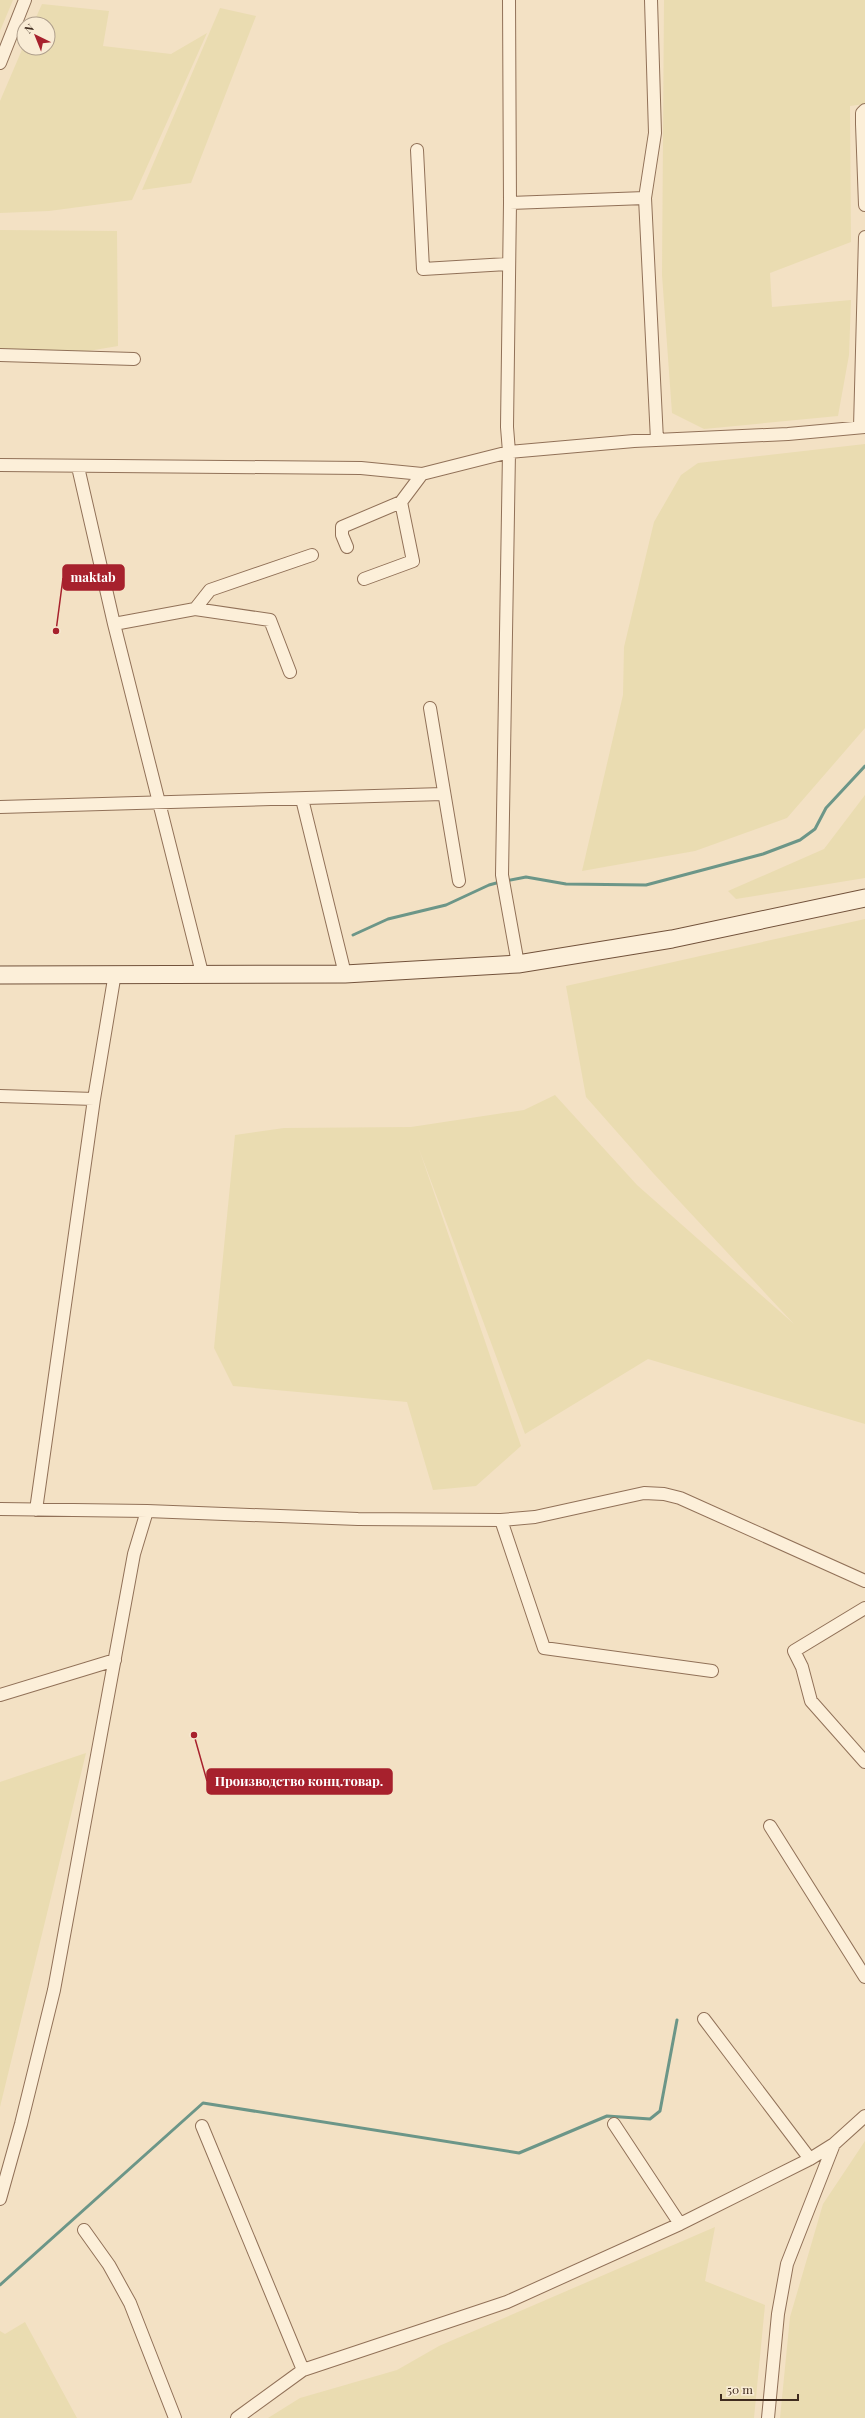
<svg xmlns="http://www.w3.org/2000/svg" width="865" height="2418" font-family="'Playfair Display',serif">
  <rect width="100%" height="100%" fill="#f3e1c4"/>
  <path fill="#eadcb1" d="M0,0H13L0,31Z
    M664,0H865V104L850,106L851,242L770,273L772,307L851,300L849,355L838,416L704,429L672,413L662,275Z
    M42,4L109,11L103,46L171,54L207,33L132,200L49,211L0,213V101L24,45V48H48V24H33Z
    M220,8L256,16L191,183L142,190Z
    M0,230L117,231L118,346L76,353L0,350Z
    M865,444V728L787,818L695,851L582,871L623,695L624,647L654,522L681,475L698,463Z
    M865,795V878L736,899L728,891L824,849Z
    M865,919V1424L648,1359L525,1434L419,1149L521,1446L476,1486L433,1490L407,1402L233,1386L214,1348L235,1135L284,1128L411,1127L524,1110L555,1095L637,1185L794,1324L654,1174L586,1097L566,986Z
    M86,1753L0,2107V1782Z
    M865,2141V2418H780L790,2317L823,2204Z
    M715,2227L705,2281L765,2305L754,2418H268L300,2398L397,2370L439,2346Z
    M25,2322L77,2418H0V2331L5,2334Z"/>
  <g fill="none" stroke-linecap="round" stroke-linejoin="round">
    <path stroke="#6c9688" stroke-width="3" d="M505,881L526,877L566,884L646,885L763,854L800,840L815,829L826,808L865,766
      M353,935L388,919L446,905L489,885L500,882
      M0,2285L203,2103L519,2153L607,2116L650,2119L660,2111L677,2020"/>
    <g stroke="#917158" stroke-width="14">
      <path id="street" d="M509,0L510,203L507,427L509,452L502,875L518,964
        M651,0L655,133L645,198L657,440
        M0,63L25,0
        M865,110L862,113V124L865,205
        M417,150L423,269L507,264
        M510,203L645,198
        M0,355L134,359
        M860,427L865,237
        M0,465L361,468L422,474L509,452L634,441L788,434L865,427
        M78,467L114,624L202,973
        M347,547L342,535V527L401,502L422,474
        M364,579L413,561L401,502
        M195,609L210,590L312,555
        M114,624L195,609L270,620L290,672
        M430,708L459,881
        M302,799L345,974
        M0,807L443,794
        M0,1096L94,1099
        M0,1509L147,1511L358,1519L501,1520L535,1517L644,1493L664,1494L680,1498L865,1581
        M36,1510L94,1099L115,973
        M501,1520L544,1648L712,1671
        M865,1608L794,1651L802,1667L811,1701L865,1762
        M0,1695L115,1660
        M770,1826L865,1977
        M704,2019L810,2159
        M614,2124L680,2224
        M202,2126L303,2370
        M0,2199L21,2124L54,1990L134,1554L147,1511
        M84,2230L109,2265L130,2303L175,2418
        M237,2418L303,2370L507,2302L680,2224L810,2159L834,2144L865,2116
        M768,2418L778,2314L787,2264L834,2144"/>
    </g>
    <g stroke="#72523b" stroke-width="19">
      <path id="secondary" d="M0,975L345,974L518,964L672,939L865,898"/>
    </g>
    <use href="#street" stroke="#fcefd9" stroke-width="12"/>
    <use href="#secondary" stroke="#fcefd9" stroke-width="17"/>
  </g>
  <path fill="none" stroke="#a7212d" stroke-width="1.5" d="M56 631L63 578M194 1735L207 1781"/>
  <g fill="#a7212d" stroke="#f9ecd5" stroke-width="1.5">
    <circle cx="56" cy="631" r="4"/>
    <circle cx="194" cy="1735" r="4"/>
  </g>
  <g fill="#a7212d" stroke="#a7212d" stroke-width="1.5">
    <rect x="63" y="565" width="61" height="25" rx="4"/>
    <rect x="207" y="1769" width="185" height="25" rx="4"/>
  </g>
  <g font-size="13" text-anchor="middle" font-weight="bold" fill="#fff">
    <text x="93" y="582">maktab</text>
    <text x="299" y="1786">Производство конц.товар.</text>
  </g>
  <g transform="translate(36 36) rotate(317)"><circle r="19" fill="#f9ecd5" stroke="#af9f8c"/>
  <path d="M0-3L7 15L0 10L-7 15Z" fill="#a7212d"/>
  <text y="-6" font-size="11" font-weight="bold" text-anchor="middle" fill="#3f2b1e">N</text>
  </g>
  <path d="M721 2394v6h77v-6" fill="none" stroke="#3f2b1e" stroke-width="2"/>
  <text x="727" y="2394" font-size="12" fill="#3f2b1e" stroke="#f9ecd5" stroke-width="3" paint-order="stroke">50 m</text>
</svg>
